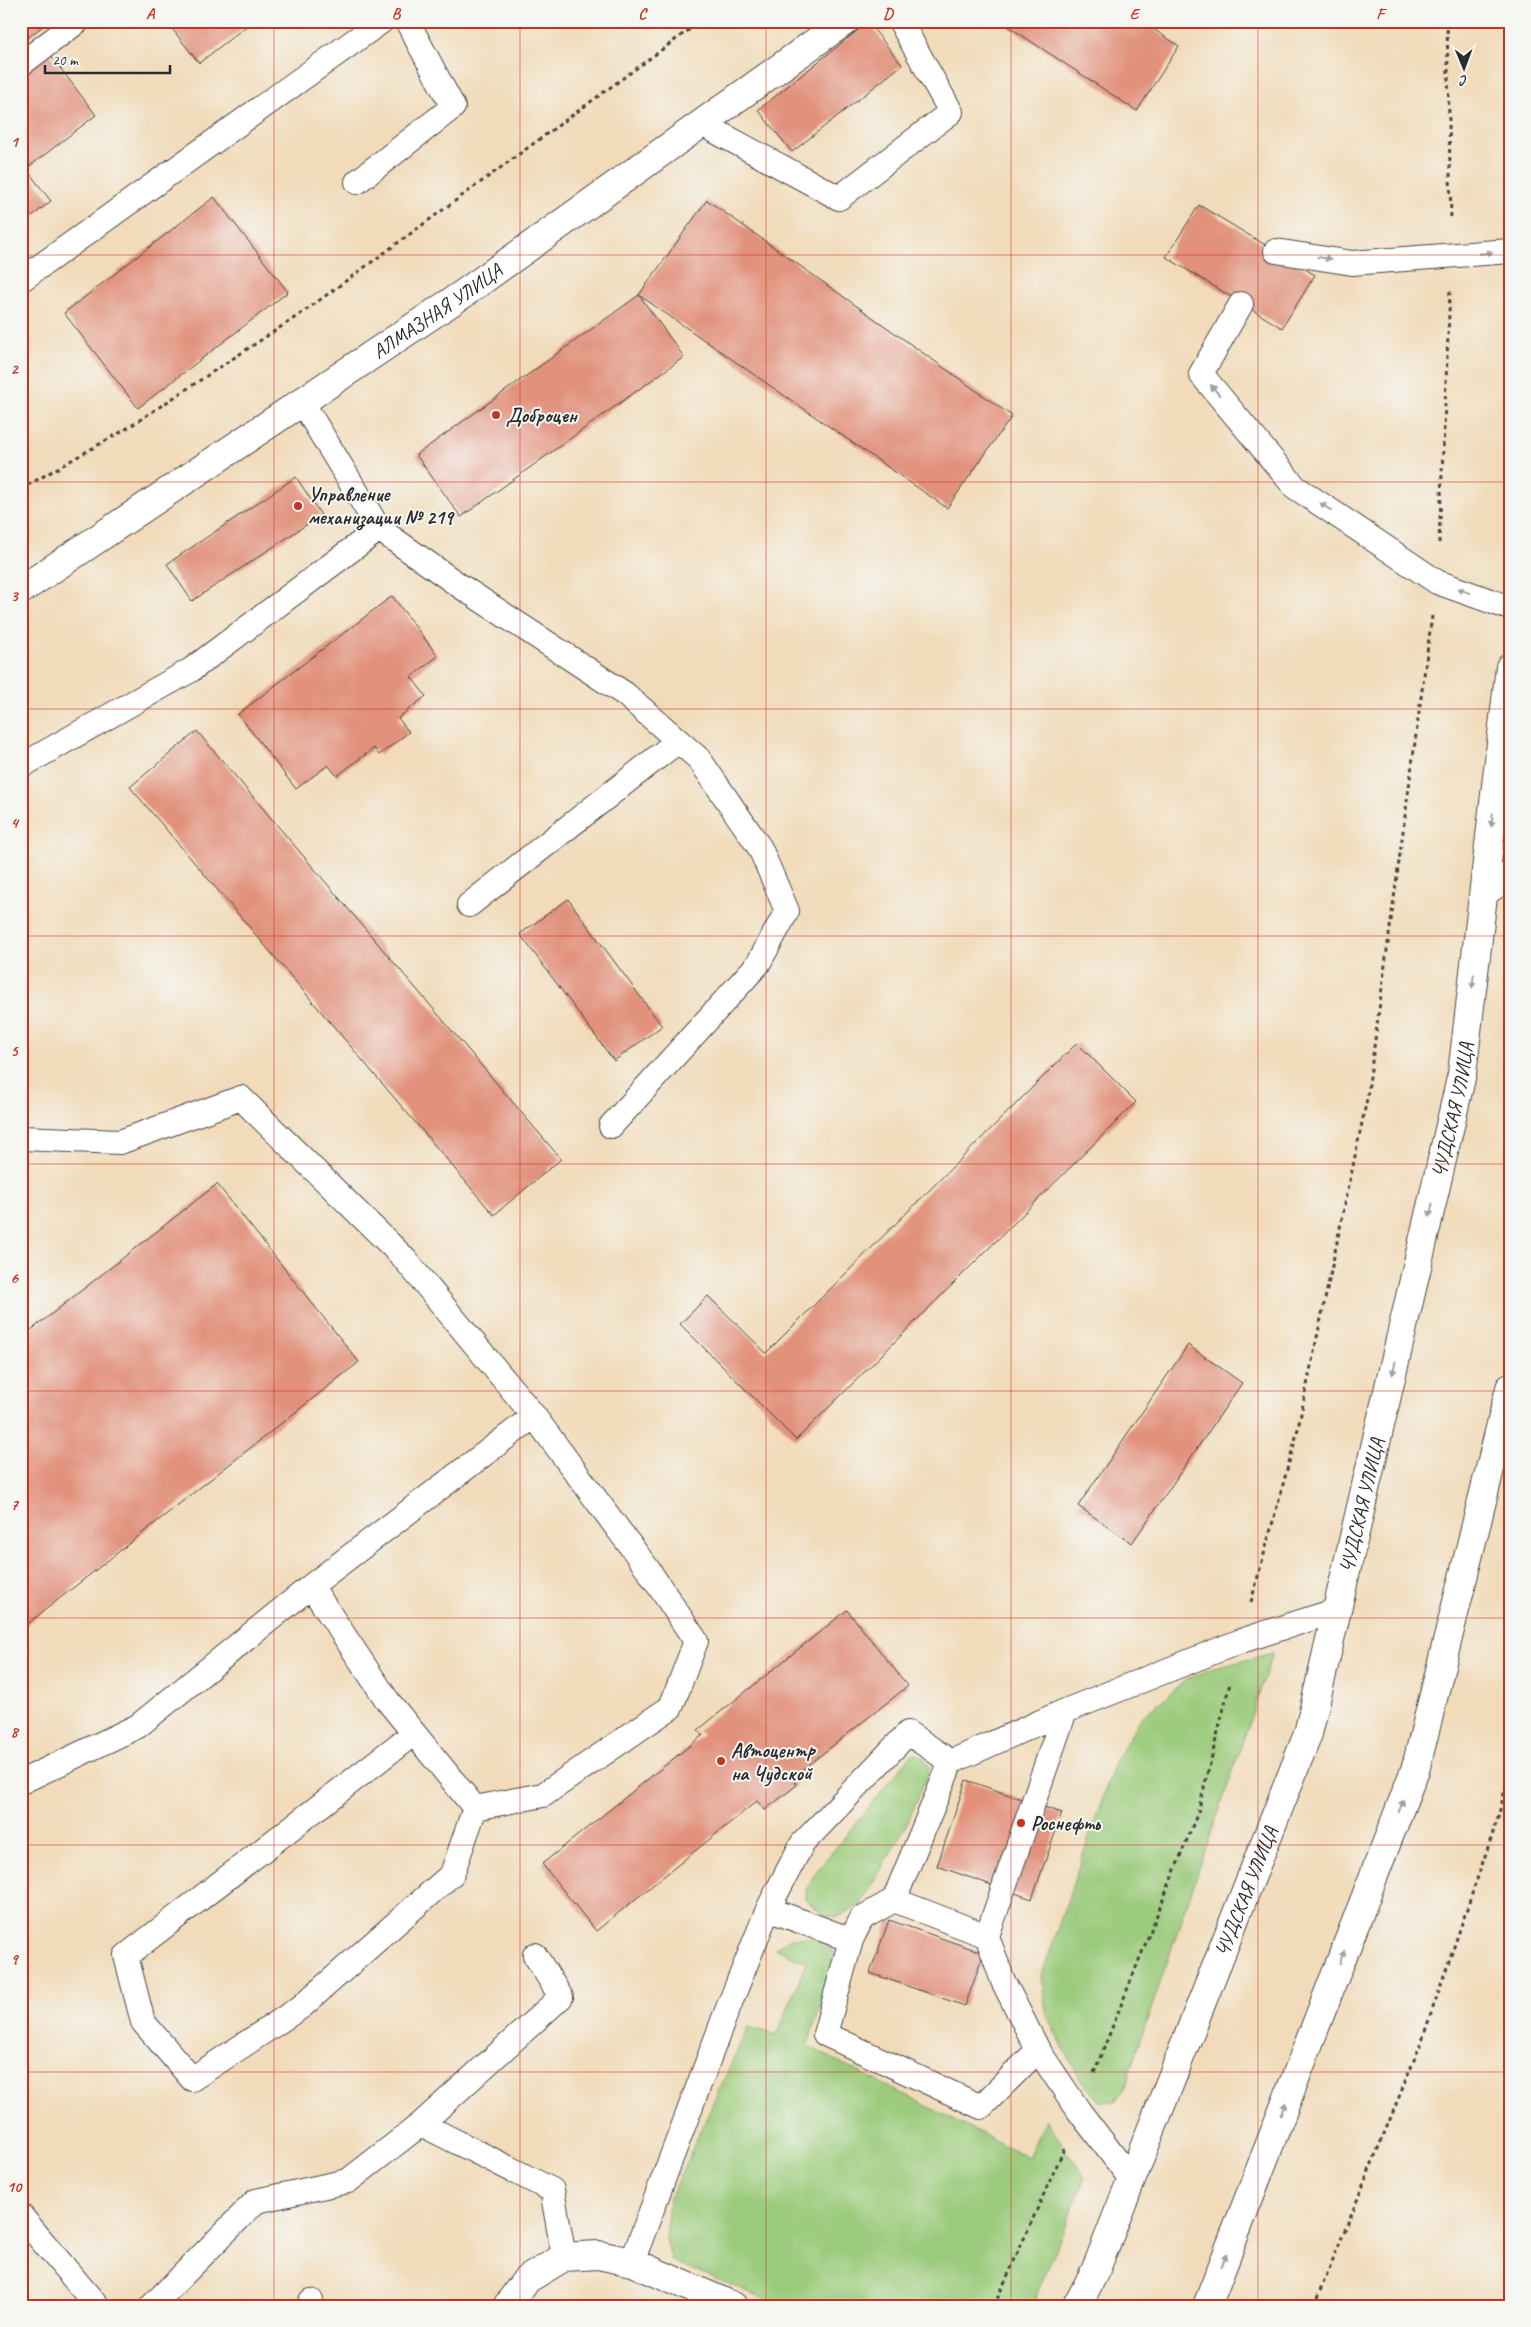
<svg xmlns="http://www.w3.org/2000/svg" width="1531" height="2327" font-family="Caveat,sans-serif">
  <rect width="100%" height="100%" fill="#f6f6f2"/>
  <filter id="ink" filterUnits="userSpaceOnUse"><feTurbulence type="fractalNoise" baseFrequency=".02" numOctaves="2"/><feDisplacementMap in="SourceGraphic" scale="10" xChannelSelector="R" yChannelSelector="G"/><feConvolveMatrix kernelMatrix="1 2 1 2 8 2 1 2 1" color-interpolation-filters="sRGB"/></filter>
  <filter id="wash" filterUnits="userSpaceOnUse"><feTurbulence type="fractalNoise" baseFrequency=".0096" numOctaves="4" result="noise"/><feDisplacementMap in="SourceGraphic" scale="20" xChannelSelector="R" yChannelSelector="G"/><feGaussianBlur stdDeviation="1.12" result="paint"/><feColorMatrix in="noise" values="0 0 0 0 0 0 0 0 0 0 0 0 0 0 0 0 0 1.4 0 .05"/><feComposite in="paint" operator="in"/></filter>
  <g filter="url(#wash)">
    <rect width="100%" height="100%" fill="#f1dbba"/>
    <path fill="#9bcb7b" stroke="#637b53" d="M1273,1653L1123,2091L1115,2102L1099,2101L1080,2079L1047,2017L1041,1977L1115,1762L1141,1718L1185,1681L1211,1669Z
      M913,1753L922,1756L930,1768L908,1822L860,1906L837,1917L824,1915L806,1900V1890L816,1872Z
      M818,1937L834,1951L835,1965L807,2046L1028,2157L1046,2119L1085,2178L1032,2306H782L672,2261L666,2239L669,2200L748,2027L777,2035L806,1963L775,1948L791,1938Z"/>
    <g id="blocks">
      <path fill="#e1917c" d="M21,21H49L21,43Z
        M166,21H253L199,63Z
        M1000,21H1141L1179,46L1137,111Z
        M868,22L902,65L792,152L758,110Z
        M48,52L96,115L26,169L51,201L21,225V73Z
        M214,197L288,292L138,408L64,313Z
        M707,200L1012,416L947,508L639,295Z
        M1199,205L1315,275L1282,328L1166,257Z
        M639,295L684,357L461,517L416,455Z
        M296,477L321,515L192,601L167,564Z
        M392,596L438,656L411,677L426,696L398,718L409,732L379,755L374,748L337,776L328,765L296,789L238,714Z
        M197,731L561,1159L494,1215L130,787Z
        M568,899L662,1026L614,1061L520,934Z
        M1077,1043L1136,1102L796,1440L680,1324L708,1296L766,1353Z
        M217,1184L359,1362L21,1629V1338Z
        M1188,1345L1242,1383L1132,1543L1078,1506Z
        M847,1610L908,1686L792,1778L797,1785L765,1810L757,1801L596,1931L542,1864L703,1735L698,1730Z
        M966,1780L1062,1813L1032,1899L937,1866Z
        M889,1920L984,1953L965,2006L870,1973Z"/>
    </g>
  </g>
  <g filter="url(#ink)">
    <use href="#blocks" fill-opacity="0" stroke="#494540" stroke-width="1"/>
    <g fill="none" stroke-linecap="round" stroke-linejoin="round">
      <g stroke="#494540" stroke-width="26">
        <path id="service" d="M21,64L78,21
          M702,124L839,198L951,112L900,21
          M357,182L453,107L407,21
          M1276,251L1352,263L1510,251
          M21,280L382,21
          M1241,304L1201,374L1295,487L1437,582L1510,608
          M302,402L379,529L460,586L625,694L699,759L760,848L787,911L758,964L611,1126
          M21,766L191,670L379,529
          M469,905L678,741
          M21,1138L120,1142L241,1098L403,1257L534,1416L647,1568L696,1641L671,1707L543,1795L475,1808L387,1700L311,1586
          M414,1733L126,1956L143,2022L192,2079L301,2007L452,1874L475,1808
          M21,1782L138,1726L311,1586L534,1416
          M894,1900L987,1936
          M768,1909L851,1940
          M1038,2050L981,2107L825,2034L851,1940L862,1918L894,1900L951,1762L1065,1711
          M421,2124L552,2190L564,2257
          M1131,2179L1079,2111L1038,2050L1003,1981L987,1936L1065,1711L1241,1641L1338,1610
          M21,2216L97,2306
          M632,2262L726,2013L768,1909L802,1844L908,1733L951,1762
          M152,2306L256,2201L348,2181L421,2124L561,1997L535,1955
          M309,2306L311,2301"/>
      </g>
      <g stroke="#494540" stroke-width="30">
        <g id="minor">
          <path id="s1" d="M21,590L463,294L845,21"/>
          <path d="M507,2306L526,2280L564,2257L598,2255L632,2262L733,2306"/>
        </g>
      </g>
      <g stroke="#494540" stroke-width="30">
        <g id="trunk">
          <path d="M1484,892L1510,875"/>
          <path id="s2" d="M1077,2306L1096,2269L1308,1734L1462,1074L1510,667"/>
          <path d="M1207,2306L1416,1767L1510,1388"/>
        </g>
      </g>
      <path stroke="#494540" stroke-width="3" stroke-dasharray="4 4" stroke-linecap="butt" d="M1447,21L1451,221
        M21,489L126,429L302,313L701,21
        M1439,543L1450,289
        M1251,1602L1297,1433L1367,1099L1432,616
        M1094,2073L1198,1812L1230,1683
        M994,2306L1064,2149
        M1314,2306L1421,2043L1498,1818L1510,1769"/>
      <use href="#service" stroke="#fff" stroke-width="24"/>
      <use href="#minor" stroke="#fff" stroke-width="28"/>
      <use href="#trunk" stroke="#fff" stroke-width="28"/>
    </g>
    <defs><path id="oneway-solid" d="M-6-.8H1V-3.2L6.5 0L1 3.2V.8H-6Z" transform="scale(1.25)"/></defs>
    <g fill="#a0a0a0">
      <use href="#oneway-solid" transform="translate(1486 253) rotate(-5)"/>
      <use href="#oneway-solid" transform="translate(1324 258) rotate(9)"/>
      <use href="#oneway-solid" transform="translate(1215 390) rotate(-130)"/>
      <use href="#oneway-solid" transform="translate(1326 507) rotate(-146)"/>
      <use href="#oneway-solid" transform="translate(1464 591) rotate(-160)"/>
      <use href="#oneway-solid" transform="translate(1492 820) rotate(97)"/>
      <use href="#oneway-solid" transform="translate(1473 981) rotate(97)"/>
      <use href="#oneway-solid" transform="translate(1431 1210) rotate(103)"/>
      <use href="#oneway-solid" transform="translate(1394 1368) rotate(103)"/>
      <use href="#oneway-solid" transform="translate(1401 1806) rotate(-69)"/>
      <use href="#oneway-solid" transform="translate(1342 1957) rotate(-69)"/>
      <use href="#oneway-solid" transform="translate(1283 2109) rotate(-69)"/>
      <use href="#oneway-solid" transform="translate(1224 2260) rotate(-69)"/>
    </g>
  </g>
  <path fill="none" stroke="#c8321e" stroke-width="1" stroke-opacity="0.55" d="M274,21V2306M520,21V2306M766,21V2306M1011,21V2306M1258,21V2306M21,255H1510M21,482H1510M21,709H1510M21,936H1510M21,1164H1510M21,1391H1510M21,1618H1510M21,1845H1510M21,2072H1510"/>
  <g fill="#c8321e" stroke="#f6f6f2" stroke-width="2">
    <circle cx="496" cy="415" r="5"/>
    <circle cx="298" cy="506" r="5"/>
    <circle cx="721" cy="1761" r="5"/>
    <circle cx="1021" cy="1823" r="5"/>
  </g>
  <g text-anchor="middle" stroke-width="4" stroke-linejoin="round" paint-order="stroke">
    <g font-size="20" fill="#2b2b2b" stroke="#f6f6f2">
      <text dy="7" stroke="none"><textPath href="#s1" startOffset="501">АЛМАЗНАЯ УЛИЦА</textPath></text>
      <text dy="7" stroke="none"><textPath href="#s2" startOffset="1258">ЧУДСКАЯ УЛИЦА</textPath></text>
      <text dy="7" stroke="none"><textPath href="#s2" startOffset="852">ЧУДСКАЯ УЛИЦА</textPath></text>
      <text dy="7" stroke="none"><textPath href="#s2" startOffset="448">ЧУДСКАЯ УЛИЦА</textPath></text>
    </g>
    <g font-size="20" font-weight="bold" fill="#2b2b2b" stroke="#f6f6f2" text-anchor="start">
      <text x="506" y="422">Доброцен</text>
      <text x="308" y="501">Управление<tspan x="308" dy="23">механизации № 219</tspan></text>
      <text x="731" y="1757">Автоцентр<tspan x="731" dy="23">на Чудской</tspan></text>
      <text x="1031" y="1830">Роснефть</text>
    </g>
  </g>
  <rect width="1531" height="2327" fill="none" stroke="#f6f6f2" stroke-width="55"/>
  <g transform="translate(1464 68) rotate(179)" stroke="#f6f6f2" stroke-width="4" paint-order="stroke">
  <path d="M0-4L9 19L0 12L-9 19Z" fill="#2b2b2b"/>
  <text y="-8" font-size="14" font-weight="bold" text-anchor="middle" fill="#2b2b2b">С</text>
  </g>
  <path d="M45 65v8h125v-8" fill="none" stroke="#2b2b2b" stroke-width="2.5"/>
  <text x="52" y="65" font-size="15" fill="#2b2b2b" stroke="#f6f6f2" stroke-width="4" paint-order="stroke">20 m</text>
  <rect x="28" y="28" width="1476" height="2272" fill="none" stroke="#c8321e" stroke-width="2"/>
  <g font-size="16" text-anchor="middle" font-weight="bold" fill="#c8321e">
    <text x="150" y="19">A</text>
    <text x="396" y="19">B</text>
    <text x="642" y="19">C</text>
    <text x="888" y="19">D</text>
    <text x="1134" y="19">E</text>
    <text x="1380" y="19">F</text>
    <text x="14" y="147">1</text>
    <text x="14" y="374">2</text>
    <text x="14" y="601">3</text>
    <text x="14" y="828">4</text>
    <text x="14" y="1056">5</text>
    <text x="14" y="1283">6</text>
    <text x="14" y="1510">7</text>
    <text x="14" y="1737">8</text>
    <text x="14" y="1964">9</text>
    <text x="14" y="2192">10</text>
  </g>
</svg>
